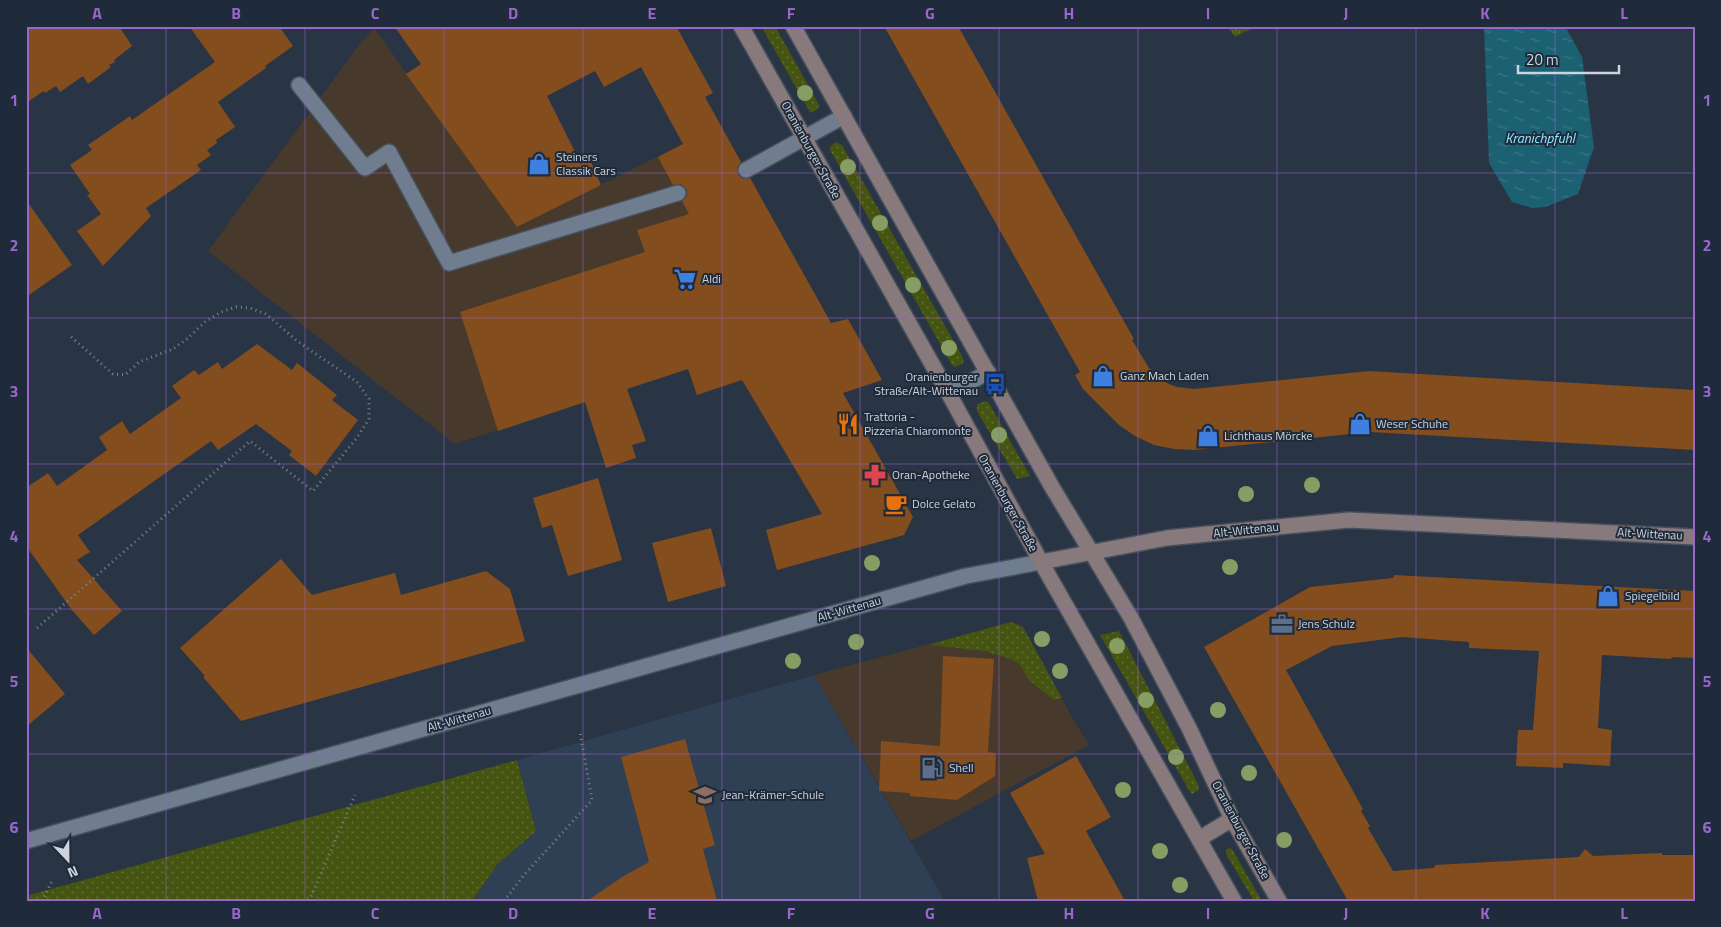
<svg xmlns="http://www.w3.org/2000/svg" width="1721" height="927" font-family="'Titillium Web',sans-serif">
  <defs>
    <pattern id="grass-dots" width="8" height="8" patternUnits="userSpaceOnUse" patternTransform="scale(1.25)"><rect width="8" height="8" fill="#455410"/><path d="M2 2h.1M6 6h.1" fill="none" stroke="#5f6c32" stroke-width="1.8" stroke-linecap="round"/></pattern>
    <pattern id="park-tufts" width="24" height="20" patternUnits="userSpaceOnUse" patternTransform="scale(1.25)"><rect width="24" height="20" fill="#455410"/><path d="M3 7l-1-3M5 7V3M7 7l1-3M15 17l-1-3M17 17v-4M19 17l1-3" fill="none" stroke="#5f6c32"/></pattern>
    <pattern id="water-ripples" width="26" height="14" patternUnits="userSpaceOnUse" patternTransform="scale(1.25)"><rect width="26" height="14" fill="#1b6172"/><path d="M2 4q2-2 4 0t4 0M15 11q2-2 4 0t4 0" fill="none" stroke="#3b7786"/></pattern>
  </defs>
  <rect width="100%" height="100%" fill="#293544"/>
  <path fill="#47392b" d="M374,28L517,227L720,125L831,323L455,444L208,251L359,45Z
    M1011,622L1023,627L1073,719L1089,745L911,841L814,675Z"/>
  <path fill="#2f3f54" d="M814,675L945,901H472L497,865L536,831L517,760Z"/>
  <path fill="url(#grass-dots)" d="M761,26H775L818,103L820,105C817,110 815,112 810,112Z
    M836,142L842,145L961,354L964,361L962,364L955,367L952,365L830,150V147Z
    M986,401L989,403L1030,476L1017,479L977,411V404Z
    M1011,622L1023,627L1062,698L1054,700L1030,681L1019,664L1011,659L984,651L928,645Z
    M1119,631L1198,784L1199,790L1192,794L1190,792L1100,635Z
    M517,760L536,831L497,865L472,901H26V896Z
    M1229,848L1232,849L1262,901H1254L1226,854V850Z"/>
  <path fill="url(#park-tufts)" d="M1227,26H1250L1251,29L1235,37Z"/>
  <path fill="url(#water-ripples)" d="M1484,26H1565L1582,57L1594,147L1578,194L1545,207L1532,208L1512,202L1489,163Z"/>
  <path fill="#844d1d" d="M26,26H119L132,46L114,60L115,62L109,65L111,67L88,84L83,76L60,92L56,86L45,93L44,91L26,103Z
    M189,26H279L293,46L265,66L266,68L218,102L235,127L216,140L217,143L207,150L211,155L197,165L201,170L146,208L151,216L103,266L77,231L101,214L87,195L90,194L70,165L92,150L88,145L130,116L132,120L215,62Z
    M394,26H676L713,93L705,97L741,162L737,169L738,175L745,179L750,178L831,323L848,319L882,380L843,393L913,517L904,535L777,570L766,530L822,514L742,380L697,395L688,369L627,389L646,441L632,445L636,458L606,468L585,402L498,431L460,312L645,252L637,230L689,214L682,201L687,196V190L681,184L673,185L658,157L683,144L641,67L604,87L595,71L547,96L581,164L591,162L601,185L517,227L406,74L421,64Z
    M884,26H958L1134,339L1132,340L1149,368L1161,380L1169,384L1177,387L1194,389L1369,371L1695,390V450L1370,432L1194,450L1174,449L1154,445L1135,436L1119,425L1083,389L1075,375L1080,372Z
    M26,200L72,265L26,297Z
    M257,344L292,370L297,363L337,395L332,400L358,420L316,476L289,455L292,451L256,424L218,450L211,441L78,535L90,552L77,560L122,611L94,635L72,610L26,546V488L48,473L57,486L107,450L99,437L122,421L130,434L181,398L172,386L194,370L199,375L218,362L222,369Z
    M598,478L622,560L568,576L552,525L542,528L533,498Z
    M711,528L726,586L668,602L652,543Z
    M281,559L312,595L395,573L401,595L486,571L510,589L525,641L241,721L203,677L205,676L180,648Z
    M1394,575L1695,591V658L1672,657L1671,659L1602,655L1598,728L1612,730L1610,766L1563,763V768L1516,766L1518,730H1533L1539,651L1469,648V642L1402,637L1332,646L1286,670L1363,809L1361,811L1370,826L1368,828L1393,871L1434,868L1435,865L1579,857L1585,849L1593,856L1662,853V855H1695V901H1348L1204,647L1310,587L1393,578Z
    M26,647L65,694L26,727Z
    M943,656L994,659L988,752L996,753L995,776L957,800L910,796V793L879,791L881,741L940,746Z
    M685,739L715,845L703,849L717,901H587L622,877L649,862L621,757Z
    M1076,756L1111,817L1086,831L1125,901H1038L1027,858L1045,854L1010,793Z"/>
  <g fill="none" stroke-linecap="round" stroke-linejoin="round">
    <g stroke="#46505c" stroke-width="18">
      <path id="service" d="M299,85L365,168L389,152L449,263L678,193
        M746,170L844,116
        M949,394L988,372"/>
    </g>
    <g stroke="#46505c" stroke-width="18">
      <path id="tertiary" d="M26,841L966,576L1041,562"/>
    </g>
    <g stroke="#46505c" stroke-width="18">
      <path id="secondary" d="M741,26L949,394L1041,562L1234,901
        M793,26L1052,487L1131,618L1189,728L1232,819L1279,901
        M1041,562L1167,538L1349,520L1695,537
        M1199,839L1232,819"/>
    </g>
    <path stroke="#7a8490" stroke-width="3" stroke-dasharray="1 4" stroke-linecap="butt" d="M37,628L250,441L313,491L356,439L369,419V399L357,382L297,341L266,314L250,308L236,307L221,312L205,322L188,338L173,349L139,362L125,375L113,374L69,335
      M42,901L53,879
      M309,901L355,795
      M504,901L524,875L592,800L580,732"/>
    <use href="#service" stroke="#6f7d8f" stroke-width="15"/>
    <use href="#tertiary" stroke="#6f7d8f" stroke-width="15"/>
    <use href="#secondary" stroke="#88797c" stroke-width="15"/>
  </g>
  <g fill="#869e63">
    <circle cx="805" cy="93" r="8"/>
    <circle cx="848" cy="167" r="8"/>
    <circle cx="880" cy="223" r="8"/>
    <circle cx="913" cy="285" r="8"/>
    <circle cx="949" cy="348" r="8"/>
    <circle cx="999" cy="435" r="8"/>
    <circle cx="1312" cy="485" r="8"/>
    <circle cx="1246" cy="494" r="8"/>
    <circle cx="872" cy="563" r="8"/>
    <circle cx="1230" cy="567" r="8"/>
    <circle cx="1042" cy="639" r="8"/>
    <circle cx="856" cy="642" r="8"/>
    <circle cx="1117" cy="646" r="8"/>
    <circle cx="793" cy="661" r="8"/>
    <circle cx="1060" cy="671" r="8"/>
    <circle cx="1146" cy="700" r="8"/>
    <circle cx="1218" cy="710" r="8"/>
    <circle cx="1176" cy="757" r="8"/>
    <circle cx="1249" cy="773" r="8"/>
    <circle cx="1123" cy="790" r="8"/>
    <circle cx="1284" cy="840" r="8"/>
    <circle cx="1160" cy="851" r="8"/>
    <circle cx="1180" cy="885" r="8"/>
  </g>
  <path fill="none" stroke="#9867ca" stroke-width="1" stroke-opacity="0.55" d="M166,26V901M305,26V901M444,26V901M583,26V901M722,26V901M860,26V901M999,26V901M1138,26V901M1277,26V901M1416,26V901M1555,26V901M26,173H1695M26,318H1695M26,464H1695M26,609H1695M26,754H1695"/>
  <defs>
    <g id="shop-bare" transform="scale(1.725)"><path d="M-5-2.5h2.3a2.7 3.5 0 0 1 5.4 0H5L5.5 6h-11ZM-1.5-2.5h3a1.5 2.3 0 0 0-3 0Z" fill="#3f7fe0" stroke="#1f2b3a" stroke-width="2.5" paint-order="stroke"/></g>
    <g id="supermarket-bare" transform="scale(1.725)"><path d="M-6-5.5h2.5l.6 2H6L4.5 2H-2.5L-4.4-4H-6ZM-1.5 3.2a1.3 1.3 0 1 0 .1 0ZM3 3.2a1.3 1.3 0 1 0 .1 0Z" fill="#3f7fe0" stroke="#1f2b3a" stroke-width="2.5" paint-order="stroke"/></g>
    <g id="bus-bare" transform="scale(1.725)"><path d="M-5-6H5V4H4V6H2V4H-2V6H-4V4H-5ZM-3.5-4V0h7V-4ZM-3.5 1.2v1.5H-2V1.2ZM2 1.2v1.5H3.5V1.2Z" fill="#1a4fb4" stroke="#1f2b3a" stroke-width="2.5" paint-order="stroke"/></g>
    <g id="restaurant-bare" transform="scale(1.725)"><path d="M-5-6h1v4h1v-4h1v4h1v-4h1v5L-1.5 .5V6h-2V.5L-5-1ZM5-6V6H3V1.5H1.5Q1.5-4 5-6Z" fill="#e8710a" stroke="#1f2b3a" stroke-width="2.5" paint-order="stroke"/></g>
    <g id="pharmacy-bare" transform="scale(1.725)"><path d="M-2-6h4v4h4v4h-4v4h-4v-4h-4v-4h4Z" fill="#e0444e" stroke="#1f2b3a" stroke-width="2.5" paint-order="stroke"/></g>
    <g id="cafe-bare" transform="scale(1.725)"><path d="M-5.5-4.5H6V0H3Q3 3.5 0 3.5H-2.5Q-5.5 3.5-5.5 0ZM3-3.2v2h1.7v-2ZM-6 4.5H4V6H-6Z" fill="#e8710a" stroke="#1f2b3a" stroke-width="2.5" paint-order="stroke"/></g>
    <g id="office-bare" transform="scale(1.725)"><path d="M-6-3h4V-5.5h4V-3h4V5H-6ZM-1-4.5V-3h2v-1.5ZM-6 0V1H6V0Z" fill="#5c6f8a" stroke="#1f2b3a" stroke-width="2.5" paint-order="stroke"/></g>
    <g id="fuel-bare" transform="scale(1.725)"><path d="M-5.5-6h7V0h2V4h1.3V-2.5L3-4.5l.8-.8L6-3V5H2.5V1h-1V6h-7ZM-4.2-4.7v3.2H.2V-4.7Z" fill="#5c6f8a" stroke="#1f2b3a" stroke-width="2.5" paint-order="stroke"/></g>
    <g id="school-bare" transform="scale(1.725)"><path d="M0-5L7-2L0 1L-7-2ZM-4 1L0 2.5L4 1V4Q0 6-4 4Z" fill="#8d6e63" stroke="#1f2b3a" stroke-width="2.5" paint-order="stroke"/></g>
  </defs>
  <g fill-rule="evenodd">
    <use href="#shop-bare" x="539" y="164"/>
    <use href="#supermarket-bare" x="685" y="279"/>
    <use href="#shop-bare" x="1103" y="376"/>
    <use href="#bus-bare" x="995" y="384"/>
    <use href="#restaurant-bare" x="848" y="424"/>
    <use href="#shop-bare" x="1360" y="424"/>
    <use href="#shop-bare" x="1208" y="436"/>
    <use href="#pharmacy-bare" x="875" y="475"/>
    <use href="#cafe-bare" x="896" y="504"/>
    <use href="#shop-bare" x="1608" y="596"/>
    <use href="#office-bare" x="1282" y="624"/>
    <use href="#fuel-bare" x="932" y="768"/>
    <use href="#school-bare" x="705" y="795"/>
  </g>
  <g text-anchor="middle" stroke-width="4" stroke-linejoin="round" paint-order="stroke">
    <g font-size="12" fill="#cdd4de" stroke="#1f2b3a">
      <text transform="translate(811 150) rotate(61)" y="4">Oranienburger Straße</text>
      <text transform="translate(1008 503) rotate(61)" y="4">Oranienburger Straße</text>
      <text transform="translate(1246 530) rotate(-6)" y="4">Alt-Wittenau</text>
      <text transform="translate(1650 534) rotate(3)" y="4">Alt-Wittenau</text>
      <text transform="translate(849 609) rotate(-16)" y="4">Alt-Wittenau</text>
      <text transform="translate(459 719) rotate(-16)" y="4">Alt-Wittenau</text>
      <text transform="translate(1241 830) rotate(62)" y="4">Oranienburger Straße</text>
    </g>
    <g font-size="12" fill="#cdd4de" stroke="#1f2b3a" text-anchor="start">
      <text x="556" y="161">Steiners<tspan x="556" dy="14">Classik Cars</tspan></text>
      <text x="702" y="283">Aldi</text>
      <text x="1120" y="380">Ganz Mach Laden</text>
      <text x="978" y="381" text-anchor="end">Oranienburger<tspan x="978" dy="14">Straße/Alt-Wittenau</tspan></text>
      <text x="864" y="421">Trattoria -<tspan x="864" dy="14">Pizzeria Chiaromonte</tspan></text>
      <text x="1376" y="428">Weser Schuhe</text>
      <text x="1224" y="440">Lichthaus Mörcke</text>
      <text x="892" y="479">Oran-Apotheke</text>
      <text x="912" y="508">Dolce Gelato</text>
      <text x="1625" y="600">Spiegelbild</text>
      <text x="1298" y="628">Jens Schulz</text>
      <text x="949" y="772">Shell</text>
      <text x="722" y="799">Jean-Krämer-Schule</text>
    </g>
    <g font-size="14" font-style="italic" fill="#8fe6ff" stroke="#1f2b3a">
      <text x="1540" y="143">Kranichpfuhl</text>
    </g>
  </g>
  <rect width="1721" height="927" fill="none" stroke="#1f2b3a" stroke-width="55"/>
  <g transform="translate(68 860) rotate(158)" stroke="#1f2b3a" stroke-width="4" paint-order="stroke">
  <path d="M0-4L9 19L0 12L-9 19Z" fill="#cdd4de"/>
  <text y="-8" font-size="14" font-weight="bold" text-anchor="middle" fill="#cdd4de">N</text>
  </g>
  <path d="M1518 65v8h101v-8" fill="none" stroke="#cdd4de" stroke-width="2.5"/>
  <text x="1526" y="65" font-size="15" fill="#cdd4de" stroke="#1f2b3a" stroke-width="4" paint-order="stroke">20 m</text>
  <rect x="28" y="28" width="1666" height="872" fill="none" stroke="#9867ca" stroke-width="2"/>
  <g font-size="16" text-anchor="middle" font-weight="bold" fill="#9867ca">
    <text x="97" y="19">A</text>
    <text x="236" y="19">B</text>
    <text x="375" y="19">C</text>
    <text x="513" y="19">D</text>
    <text x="652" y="19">E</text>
    <text x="791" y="19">F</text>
    <text x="930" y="19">G</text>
    <text x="1069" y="19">H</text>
    <text x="1208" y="19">I</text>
    <text x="1346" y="19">J</text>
    <text x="1485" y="19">K</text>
    <text x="1624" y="19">L</text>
    <text x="14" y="106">1</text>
    <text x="1707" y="106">1</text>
    <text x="14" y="251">2</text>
    <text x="1707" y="251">2</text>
    <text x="14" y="397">3</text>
    <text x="1707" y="397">3</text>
    <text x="14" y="542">4</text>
    <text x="1707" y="542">4</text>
    <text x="14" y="687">5</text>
    <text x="1707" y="687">5</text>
    <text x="14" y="833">6</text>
    <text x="1707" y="833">6</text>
    <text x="97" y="919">A</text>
    <text x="236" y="919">B</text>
    <text x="375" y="919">C</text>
    <text x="513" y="919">D</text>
    <text x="652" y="919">E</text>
    <text x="791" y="919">F</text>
    <text x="930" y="919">G</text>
    <text x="1069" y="919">H</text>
    <text x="1208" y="919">I</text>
    <text x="1346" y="919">J</text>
    <text x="1485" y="919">K</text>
    <text x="1624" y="919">L</text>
  </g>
</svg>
